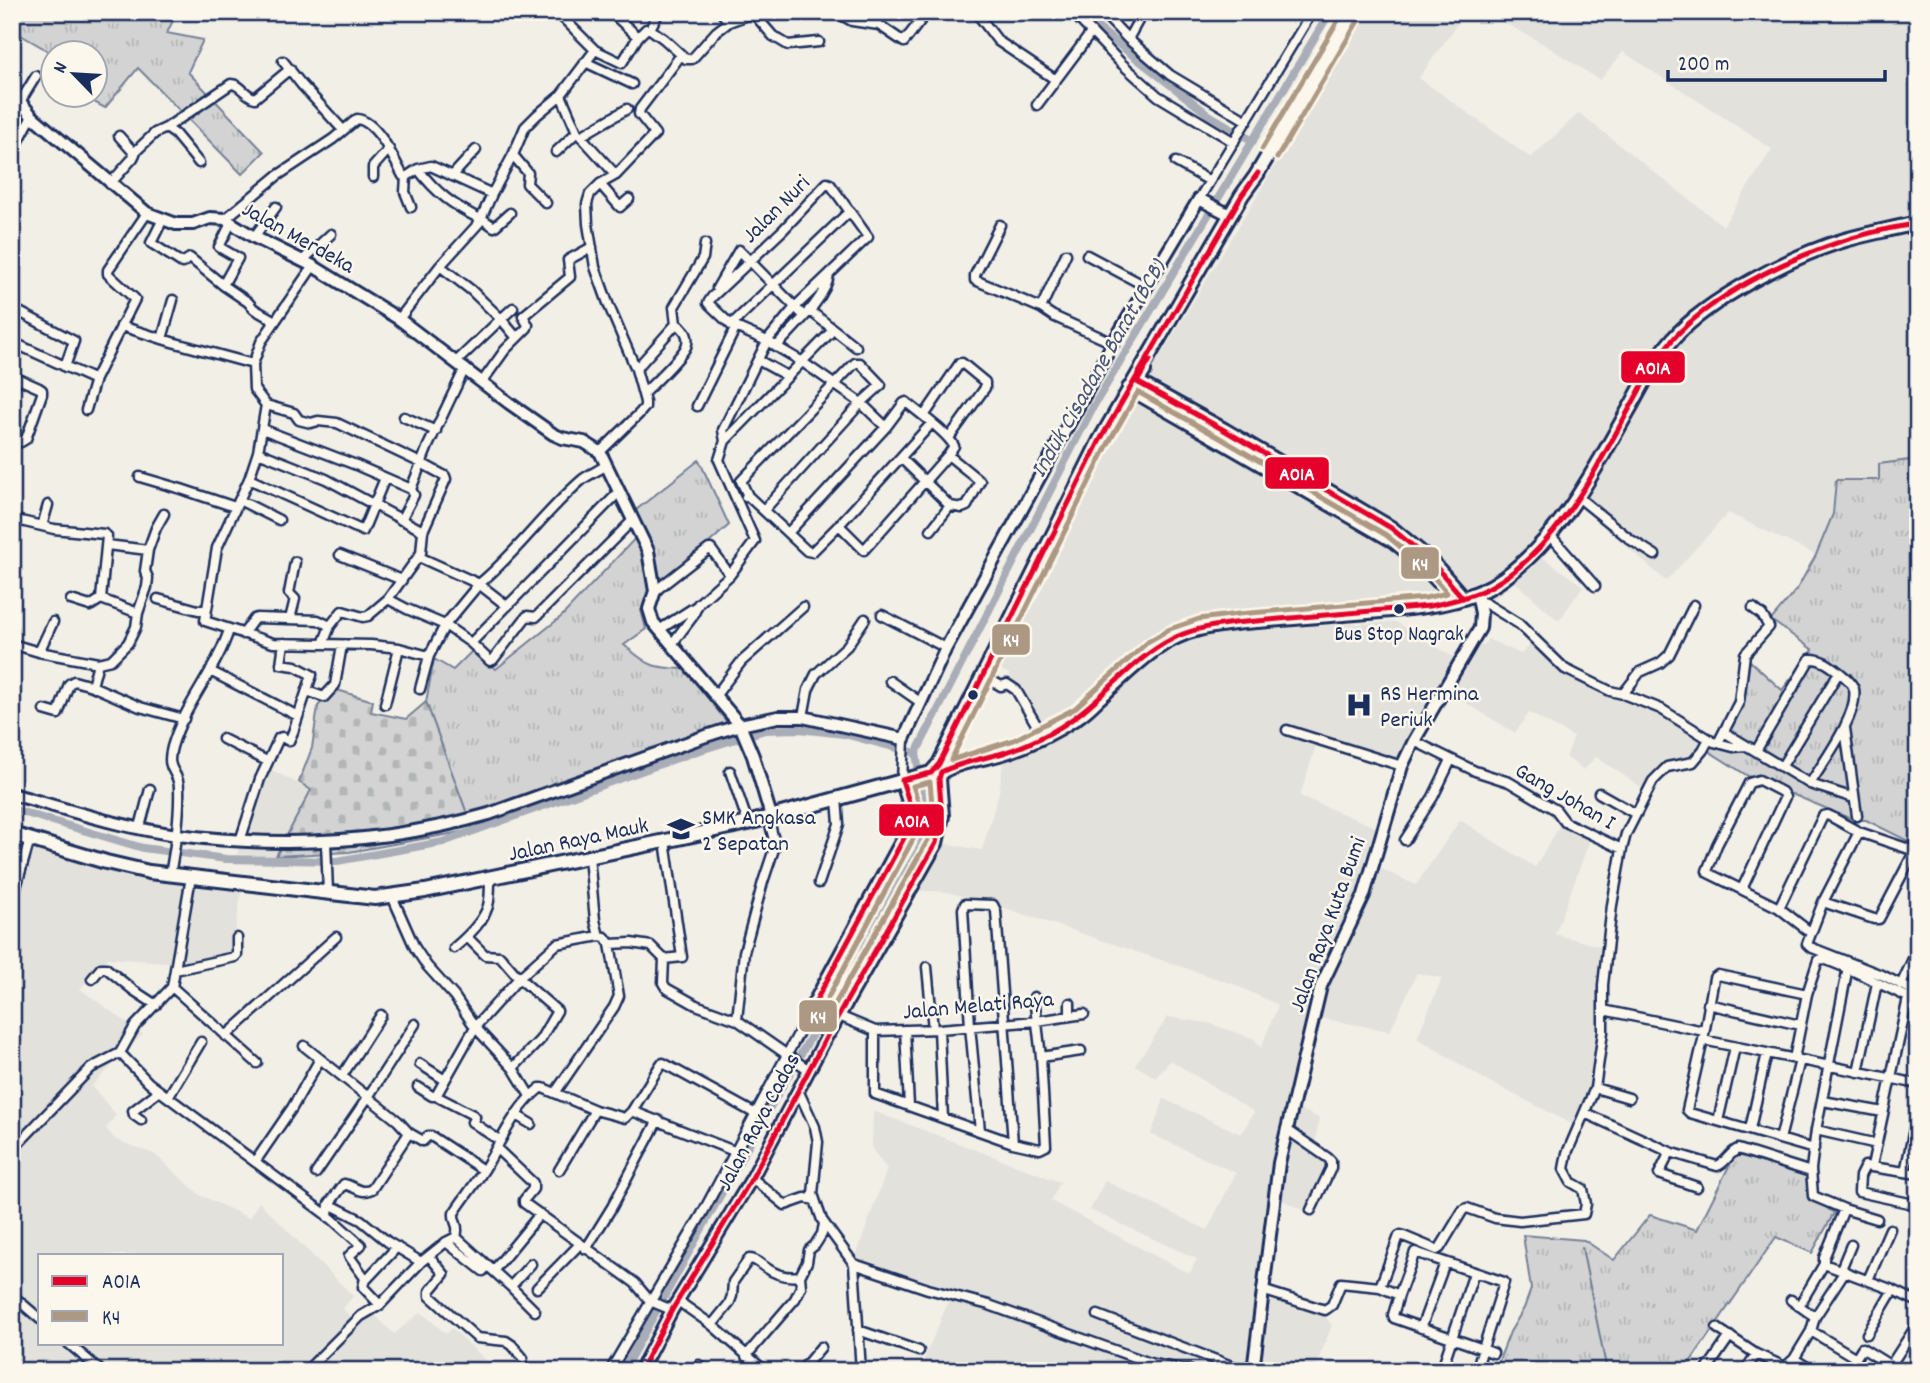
<svg xmlns="http://www.w3.org/2000/svg" width="1930" height="1383" font-family="Dekko,sans-serif">
  <defs>
    <pattern id="grass-tufts" width="24" height="20" patternUnits="userSpaceOnUse" patternTransform="scale(1.75)"><rect width="24" height="20" fill="#d2d3d2"/><path d="M3 7l-1-3M5 7V3M7 7l1-3M15 17l-1-3M17 17v-4M19 17l1-3" fill="none" stroke="#b4b5b7"/></pattern>
    <pattern id="cemetery-stones" width="16" height="16" patternUnits="userSpaceOnUse" patternTransform="scale(1.75)"><rect width="16" height="16" fill="#d2d3d2"/><path d="M2 7V4a2 2 0 0 1 4 0v3zM10 15v-3a2 2 0 0 1 4 0v3z" fill="#b4b5b7"/></pattern>
  </defs>
  <rect width="100%" height="100%" fill="#f2efe6"/>
  <filter id="ink" filterUnits="userSpaceOnUse"><feTurbulence type="fractalNoise" baseFrequency=".0143" numOctaves="2"/><feDisplacementMap in="SourceGraphic" scale="14" xChannelSelector="R" yChannelSelector="G"/><feConvolveMatrix kernelMatrix="1 2 1 2 8 2 1 2 1" color-interpolation-filters="sRGB"/></filter>
  <g filter="url(#ink)">
    <path fill="#e2e1dc" fill-rule="evenodd" d="M1364,12H1466L1419,78L1531,158L1579,113L1723,226L1772,149L1623,52L1600,80L1542,43L1484,12H1918V459L1879,464L1880,480H1836L1833,514L1816,555L1728,513L1666,581L1633,552L1582,503L1542,557L1583,586L1559,621L1515,582L1487,604L1462,586L1427,602L1194,618L1171,623L1132,652L1067,716L1041,731L1009,674L993,665L1123,417L1259,193Z
      M1396,622L1455,658L1468,641L1483,646L1488,639L1521,654L1533,642L1569,676L1672,719L1703,742L1697,755L1688,761L1667,764L1655,772L1647,791L1596,757L1584,770L1566,757L1574,737L1529,713L1515,733L1437,685L1394,764L1319,736L1300,796L1377,828L1364,861L1416,885L1460,820L1535,867L1562,822L1591,837L1555,934L1606,948L1598,996L1602,1030L1589,1095L1572,1124L1486,1080L1417,1038L1442,978L1417,973L1390,1031L1309,1016L1286,1103L1319,1118L1314,1150L1338,1161L1311,1213L1267,1193L1257,1292L1324,1315L1332,1325L1314,1371H919L952,1293L917,1283L855,1259L887,1169L872,1149L873,1111L1060,1182L1051,1201L1180,1269L1190,1273L1197,1259L1090,1210L1105,1181L1207,1230L1236,1173L1151,1134L1164,1099L1241,1134L1254,1112L1170,1060L1156,1078L1135,1065L1168,1017L1208,1023L1255,1039L1261,1048L1278,1005L1233,984L996,905L947,892L906,890L933,842L982,850L999,792L1003,763L1075,729L1158,658L1190,639L1225,631Z
      M266,767L311,790L276,856L237,854Z
      M26,838L242,888L236,926L235,958L192,964L108,958L80,989L143,1034L92,1086L116,1115L106,1129L116,1140L154,1154L200,1195L249,1218L259,1202L353,1296L343,1309L356,1322L373,1313L394,1334L421,1312L446,1334L452,1328L497,1371H12V880L15,881ZM40,1255H282V1343H40Z"/>
    <path fill="url(#grass-tufts)" stroke="#768198" stroke-width="2" d="M13,12H177L167,33L203,40L188,72L264,152L242,174L138,68L105,108L81,95L94,94V52L52,53L12,30Z
      M1918,459V846L1866,820H1854L1748,776L1707,750L1744,707L1742,696L1750,661L1782,690L1813,650L1771,620L1797,589L1816,555L1833,514L1836,480H1879V464Z
      M699,460L729,525L667,581L641,610L646,629L624,645C649,666 652,668 685,669L737,735L473,830L426,702L434,659L453,670L473,650L496,669L562,616L642,531L631,514Z
      M1737,1150L1812,1175L1810,1196L1834,1213L1812,1253L1776,1237L1684,1371H1495L1510,1332L1524,1308L1531,1289L1523,1235L1584,1240L1614,1260L1650,1215L1697,1230Z"/>
    <path fill="url(#cemetery-stones)" stroke="#768198" stroke-width="2" d="M334,689L373,701L371,712L406,719L426,702L473,830L349,852L276,856L311,790L299,782L312,748L318,706Z"/>
    <g fill="none" stroke-linecap="round" stroke-linejoin="round">
      <path stroke="#707b93" stroke-width="2" d="M1582,1248L1607,1371"/>
      <path stroke="#a9adb7" stroke-width="8" d="M1084,12L1098,28L1209,115L1253,141
        M916,753L1093,407L1330,12
        M12,809L143,848L226,859L337,861L443,842L694,752L765,730L799,729L844,734L916,753
        M623,1371L751,1140L921,846L925,813L916,753"/>
      <g stroke="#1b2f5e" stroke-width="13">
        <path id="street" d="M557,12L595,50L622,63L638,37L646,29H650L659,12
          M611,12L638,37
          M721,12L729,22
          M836,12L852,21L879,25L904,42L927,12
          M976,12L998,41L1056,80
          M1072,12L1122,64L1158,96L1234,142
          M1102,12L1128,39L1170,75L1247,121
          M754,14L773,36L788,45L819,42
          M650,29L664,39L686,59H692L716,32L729,22L756,12
          M1128,39L1143,12
          M283,61L301,84L343,130
          M585,62L632,84
          M561,95L577,132L616,175
          M20,102L36,76
          M1037,105L1091,33
          M166,128L175,134L199,163
          M581,136L627,109
          M135,152L155,133L166,128L231,84C241,84 245,96 255,98L290,69
          M556,152L577,132
          M12,154L32,116
          M513,155L528,173L527,184L546,203
          M1176,162L1210,181
          M418,169C437,194 453,205 480,219
          M452,176L476,150
          M373,177V167L389,149
          M406,177L418,169L431,166L492,194
          M406,177L405,192L411,207
          M110,184L133,158L135,154L119,136
          M600,184L620,207L629,199
          M1199,199L1312,12
          M481,218L494,227L510,213
          M163,219L151,243L182,263L190,258L223,285L248,302L254,309L275,321
          M225,219L277,176L333,139L357,119C377,121 394,159 403,176L406,177
          M1000,225L975,275V280L1041,308L1053,316L1113,343
          M254,237L276,207
          M1087,255L1147,287
          M302,261L331,234
          M313,266L261,342L253,364L254,389L266,405L258,452L249,479L217,548L205,621L273,643L371,645L399,648L429,656L445,625L479,584L419,557
          M440,266L471,290L501,319L456,362
          M223,285L238,258L219,247L231,223
          M717,288L739,250L804,316
          M12,308L74,341L65,367
          M513,308L501,319L517,338
          M1041,308L1066,254
          M809,310L856,347
          M399,319L440,266L479,223L492,194L513,155L525,127L537,115L561,95L595,50
          M731,325L850,211
          M121,326L172,342L253,364
          M162,339L173,300
          M12,342L93,379H95
          M776,347C792,329 826,299 829,275
          M758,360L787,376
          M636,369L676,324L674,307L703,258L705,244
          M12,376L39,388L42,390V394L26,439L21,442L12,440
          M482,382L505,350L527,328L528,325L523,316L570,277L568,260L592,247
          M644,393C654,383 680,359 686,347C690,337 685,328 676,324
          M266,405L294,413L299,420L311,423L318,421L337,423L421,463L445,476L446,479L423,531L421,553L388,599L368,616L363,617L342,611L330,626L323,644
          M697,406L736,327
          M86,410L95,379L135,299L108,274V270L147,213
          M924,416L960,363H962L985,382V388L949,438
          M404,417L436,431
          M262,429L356,465L411,489L414,495L401,520
          M725,441L833,330
          M258,452L326,479L423,531
          M600,452L639,414L645,407V402L636,369L609,306L595,267L588,224L587,204L590,194L600,184L616,175L655,134L639,114L640,109L681,55
          M948,455L980,481L967,506L962,508L950,506
          M901,458L950,506
          M140,477L181,489L235,507
          M249,479L363,531L385,478
          M411,489L428,446L465,368
          M748,496L741,481L855,363H860L881,385L861,403L764,510
          M746,497L748,496L807,551L812,552L839,525L931,424
          M1578,497L1631,540L1655,555
          M239,500L279,520
          M48,505L42,526L54,529L104,534L107,536L101,599L90,606L71,600
          M12,519L42,526
          M931,530L950,506
          M788,533L886,427L904,403L906,402C919,413 947,432 954,446L948,455L864,550L839,525
          M1550,535L1595,586
          M107,545L148,550
          M340,555L402,580
          M655,591L709,549H711L730,575
          M101,599L138,613
          M158,599L198,610H205
          M388,599L407,609L445,625L471,643L619,492
          M506,605L479,584C517,553 545,511 583,479C590,474 599,470 607,465
          M882,615L946,648
          M290,619L295,599L289,593L295,562
          M659,630L698,605
          M243,634L254,619L257,618L318,620L330,626
          M471,643L490,661L493,660L527,616L536,617L633,520
          M12,644L39,652L98,663
          M672,644L693,616L698,604L730,575L755,541L719,460L725,441L723,430L767,341L796,306L868,237L830,184L827,183L783,230L712,297L708,303L731,325L767,341L801,361L861,403L886,427
          M39,652L53,622
          M210,671L298,716
          M982,675L1001,686L1007,684L1016,690L1043,736
          M890,681L920,702
          M92,686L98,663L111,660L128,643L136,627L138,613L147,587L148,578L145,571L148,550L156,528L164,514
          M420,689L429,656
          M307,691L324,697L335,685L342,645
          M1623,694L1640,672L1660,663L1669,655L1694,605
          M716,695L741,662L803,607
          M385,704L399,648
          M44,710L58,714L69,684L74,681L92,686L140,707L184,719
          M803,717L808,690L816,674L847,646L865,619
          M1845,728L1857,816
          M1287,730L1402,766
          M1724,732L1810,784L1854,798
          M223,739L267,761
          M1414,741L1475,771L1509,782L1556,810L1565,822L1622,849
          M1714,742L1733,747L1746,746
          M1718,743L1739,702L1745,654L1769,627L1762,615L1753,608
          M1756,751L1810,659C1821,658 1831,666 1840,673C1845,677 1852,682 1854,689C1859,715 1823,762 1810,784
          M1782,766L1839,672
          M730,771L748,823
          M902,780L904,739
          M1599,793L1636,814
          M140,827L150,789
          M1859,832L1823,902L1807,944L1810,947L1884,976L1918,993
          M1405,840L1433,797L1451,760
          M240,841L260,779L279,738L282,737L289,741L293,732L312,675L295,666L281,664L284,643
          M665,841L682,957L664,959L663,983L666,988L696,1005L737,1020L809,1070
          M326,842L328,892
          M589,857L595,920L599,936
          M170,875C175,847 180,817 179,788C179,770 165,772 172,747C184,705 216,671 229,630
          M819,883L839,824L837,799
          M1742,889L1785,797L1782,792L1759,780L1749,783L1745,791L1717,845L1707,871L1708,873L1779,908L1810,932
          M12,893L15,891L30,839
          M392,896L415,948L427,966L454,996L475,1027L513,1068L530,1096
          M1779,908L1823,816L1828,815L1859,832L1912,850V856L1879,919H1874L1823,902
          M467,937L485,955L500,956L519,978L557,1011L540,1040L513,1068
          M610,944L631,943L651,946L664,959
          M454,948C467,937 487,919 489,901C490,893 490,885 490,877
          M927,967L933,1029
          M175,970L235,957L237,955V938
          M92,979L101,968H106L133,990L156,1005
          M1901,985L1918,948
          M172,987L257,1063
          M1807,994L1718,975L1714,978L1703,1040L1687,1110L1690,1113L1814,1149
          M1918,1002L1851,970L1849,969L1847,972L1816,1130L1811,1169L1813,1196L1844,1209L1824,1258V1264L1893,1290L1918,1302
          M1070,1003V1016
          M1708,1004L1800,1025
          M1603,1010L1704,1031
          M839,1016L875,1031L939,1029L1037,1021L1084,1014
          M737,1020L744,952L763,882L774,849V840L768,817
          M939,1029L943,1118
          M905,1030L909,1106
          M875,1031V1094L1013,1143L1040,1149L1046,1146L1041,1057L1034,997
          M226,1036L336,937
          M1703,1040L1918,1084
          M304,1046L398,1121L409,1133
          M120,1053L149,1083L332,1219L361,1245L349,1256L365,1278L363,1287L380,1305
          M1041,1057L1081,1051
          M1794,1059L1807,994L1818,960L1824,959L1849,969
          M420,1064L445,1080
          M1858,1072L1877,983
          M342,1076L381,1015
          M418,1087L432,1096H436L473,1115L475,1117L472,1122C482,1128 489,1135 500,1140
          M1595,1088L1629,1098
          M798,1090L815,1127L818,1142L813,1194L822,1220L854,1264L861,1371
          M436,1096L475,1027L519,978L557,944L599,936L605,937L610,944L619,996L614,1007L555,1093
          M168,1097L201,1042
          M1823,1101L1883,1112
          M632,1111L734,1151
          M1585,1113L1670,1152L1717,1166C1726,1163 1729,1153 1738,1149L1811,1172
          M516,1115L531,1124
          M141,1120L134,1115L133,1111L159,1091
          M1718,1121L1735,1047
          M1286,1129L1328,1158L1331,1161V1168L1311,1210
          M1750,1129L1767,1053
          M1816,1130L1877,1144
          M980,1131L970,1026L963,909L965,904L993,905L996,911L1013,1143
          M1780,1139L1800,1060
          M496,1148L533,1183V1189L524,1200V1203L635,1283L650,1301L672,1310
          M12,1150L91,1068L120,1053L135,1026L172,987L191,877
          M1670,1152L1659,1174L1697,1187
          M255,1162L292,1108L320,1059
          M1872,1166L1908,998
          M559,1170L595,1110
          M1905,1172L1918,1110
          M316,1173L368,1097L415,1024
          M1918,1174L1865,1166L1860,1176L1859,1192L1918,1205
          M752,1178L785,1205L805,1198L815,1200
          M329,1204L361,1220L388,1242L421,1262
          M1844,1209L1877,1219
          M328,1217L329,1204L344,1184C355,1186 360,1195 372,1189L409,1133L423,1141L428,1136H431L483,1170
          M1917,1227H1918
          M456,1237C460,1223 453,1224 454,1213C465,1196 478,1181 488,1163C503,1137 516,1107 540,1088H543L595,1110L625,1118L632,1111L661,1064L663,1063L754,1113
          M456,1237L510,1286L512,1285L531,1264
          M446,1242L483,1271L488,1265
          M586,1249L612,1207L658,1120
          M429,1256L444,1274L430,1291V1296L477,1338L506,1341L512,1345L523,1358
          M854,1264L928,1289L989,1305L1153,1364L1191,1371
          M1841,1269L1851,1245
          M494,1270L540,1214
          M1868,1280L1890,1229
          M365,1281L397,1247
          M510,1286L535,1311
          M1380,1287L1399,1236L1401,1235L1437,1250L1440,1248L1463,1210L1467,1208L1495,1218L1520,1221L1584,1214L1586,1204L1583,1189L1571,1182L1564,1169L1567,1153L1595,1088L1603,1032V985L1612,905L1622,849L1626,834L1653,781L1667,767L1693,762L1703,750L1709,739L1661,709L1623,694L1610,691L1565,669L1519,624L1485,603L1479,601
          M537,1288L580,1244
          M1262,1290L1325,1310L1332,1305L1341,1283L1380,1287L1399,1295
          M12,1295L40,1319
          M1791,1300L1815,1317
          M678,1301L712,1325L765,1371
          M1799,1306L1824,1264
          M1098,1315L1245,1371
          M712,1325L729,1304L732,1296L733,1282L749,1259C757,1259 758,1263 765,1267C776,1275 786,1278 800,1276
          M1421,1328L1445,1263
          M1717,1328L1756,1354L1785,1367L1794,1359L1814,1371
          M858,1330L919,1351
          M1811,1331L1856,1358
          M1867,1334L1893,1290
          M68,1343L101,1371
          M746,1356L795,1299L801,1287L800,1276L807,1262L809,1250L815,1245L822,1234L824,1224
          M1794,1359L1811,1331L1815,1317L1845,1271
          M699,1365L707,1371
          M306,1371L361,1316L380,1305L421,1262L446,1242L456,1237
          M610,1371L702,1214L806,1019
          M801,1371L821,1347
          M1441,1371L1474,1273
          M1476,1371C1485,1341 1495,1312 1504,1282L1415,1252L1399,1295L1393,1315L1394,1318L1483,1349L1493,1353
          M1706,1371L1730,1336
          M1745,1371L1756,1354
          M1848,1371L1862,1348L1891,1366
          M1887,1371L1918,1323"/>
      </g>
      <g stroke="#1b2f5e" stroke-width="16">
        <path id="secondary" d="M12,92L32,116L147,213L176,224H193L210,218L225,219L254,237L313,266L399,319L509,403L553,434L562,438L584,442L600,452L648,551L655,591L649,609L653,622L740,725L753,756L771,816
          M12,794C66,809 122,828 178,835C281,848 388,843 489,814L703,737L740,725L778,717H803L904,739L946,648L1113,343L1199,199L1230,215
          M640,1371L672,1310L752,1178L829,1032
          M1253,1371L1279,1163L1321,986L1364,895L1402,766L1414,741L1480,628L1481,613L1477,594"/>
      </g>
      <g stroke="#1b2f5e" stroke-width="18">
        <path id="primary" d="M1254,179L1353,12
          M1144,371L1137,382L1224,430L1391,528L1431,561L1463,598
          M1129,388L1394,541L1421,563L1443,586
          M902,780L913,814L910,827L806,1019L829,1032L936,843L942,816L939,779L941,772C959,761 983,759 1003,753C1028,745 1055,732 1077,717C1085,712 1092,705 1099,698C1131,670 1157,639 1199,629C1222,623 1246,622 1269,620C1307,617 1344,614 1381,611C1423,607 1469,604 1504,578C1564,534 1596,466 1632,404C1644,382 1656,358 1673,339C1708,299 1794,255 1845,240C1866,234 1887,230 1908,225L1918,224
          M12,834L106,862L149,872L375,898L425,891L665,841L748,823L931,773L939,764L1100,440L1242,195L1258,173"/>
      </g>
      <use href="#street" stroke="#fbf7ec" stroke-width="8"/>
      <use href="#secondary" stroke="#fbf7ec" stroke-width="10"/>
      <use href="#primary" stroke="#fbf7ec" stroke-width="12"/>
      <g stroke="#fbf7ec" stroke-width="10">
        <path id="bus-1" d="M1150,360L1137,382L1224,430L1391,528L1431,561L1463,598
          M829,1032L806,1019L910,827L913,814L902,780L931,773L939,764L1100,440L1242,195L1258,173
          M640,1371L672,1310L752,1178L829,1032L936,843L942,816L939,779L941,772C961,762 982,759 1003,753C1020,748 1037,740 1052,732C1098,707 1127,662 1172,639C1191,629 1212,626 1234,623L1429,606C1450,602 1471,597 1490,587C1556,551 1597,467 1632,404C1643,384 1654,363 1668,345C1717,284 1841,232 1918,224"/>
      </g>
      <g stroke="#fbf7ec" stroke-width="10">
        <path id="bus-2" d="M1262,149L1343,12
          M1277,158L1361,16
          M1138,392L1220,438L1386,535L1425,567L1447,593L1425,598L1238,614L1199,619L1170,629L1149,641L1074,709L1014,740L951,760L1108,444Z
          M930,782L933,815L928,840L826,1020L818,1016L918,830L922,813L913,786Z"/>
      </g>
      <use href="#bus-1" stroke="#e4002b" stroke-width="5"/>
      <use href="#bus-2" stroke="#ad9983" stroke-width="5"/>
    </g>
  </g>
  <defs>
    <g id="hospital-bare" transform="scale(2.1)"><path d="M-5-5h3v3.5h4V-5h3V5h-3V1.5h-4V5h-3Z" fill="#1b2f5e" stroke="#fbf7ec" stroke-width="2.5" paint-order="stroke"/></g>
    <g id="school-bare" transform="scale(2.1)"><path d="M0-5L7-2L0 1L-7-2ZM-4 1L0 2.5L4 1V4Q0 6-4 4Z" fill="#1b2f5e" stroke="#fbf7ec" stroke-width="2.5" paint-order="stroke"/></g>
  </defs>
  <g fill-rule="evenodd">
    <use href="#hospital-bare" x="1359" y="705"/>
    <use href="#school-bare" x="681" y="829"/>
  </g>
  <g fill="#1b2f5e" stroke="#fbf7ec" stroke-width="2.5">
    <circle cx="1399" cy="609" r="6"/>
    <circle cx="973" cy="695" r="6"/>
  </g>
  <g text-anchor="middle" stroke-width="5" stroke-linejoin="round" paint-order="stroke">
    <g font-size="21" fill="#1b2f5e" stroke="#fbf7ec">
      <text x="1399" y="640">Bus Stop Nagrak</text>
    </g>
    <g font-size="23" fill="#1b2f5e" stroke="#fbf7ec">
      <text transform="translate(775 208) rotate(-45)" y="8">Jalan Nuri</text>
      <text transform="translate(299 236) rotate(29)" y="8">Jalan Merdeka</text>
      <text transform="translate(1566 795) rotate(30)" y="8">Gang Johan I</text>
      <text transform="translate(578 838) rotate(-12)" y="8">Jalan Raya Mauk</text>
      <text transform="translate(1326 924) rotate(-70)" y="8">Jalan Raya Kuta Bumi</text>
      <text transform="translate(978 1004) rotate(-5)" y="8">Jalan Melati Raya</text>
      <text transform="translate(757 1121) rotate(-62)" y="8">Jalan Raya Cadas</text>
    </g>
    <g font-size="23" fill="#1b2f5e" stroke="#fbf7ec" text-anchor="start">
      <text x="1380" y="700">RS Hermina<tspan x="1380" dy="26">Periuk</tspan></text>
      <text x="702" y="824">SMK Angkasa<tspan x="702" dy="26">2 Sepatan</tspan></text>
    </g>
    <g font-size="24" font-style="italic" fill="#465579" stroke="#fbf7ec">
      <text transform="translate(1097 368) rotate(-60)" y="8">Induk Cisadane Barat (BCB)</text>
    </g>
  </g>
  <g stroke="#fbf7ec" stroke-width="2.5">
    <rect x="1620" y="350" width="66" height="34" rx="7" fill="#e4002b"/>
    <rect x="1264" y="456" width="66" height="34" rx="7" fill="#e4002b"/>
    <rect x="1400" y="546" width="40" height="34" rx="7" fill="#ad9983"/>
    <rect x="991" y="623" width="40" height="33" rx="7" fill="#ad9983"/>
    <rect x="878" y="803" width="67" height="34" rx="7" fill="#e4002b"/>
    <rect x="798" y="999" width="40" height="34" rx="7" fill="#ad9983"/>
  </g>
  <g font-size="19" text-anchor="middle" font-weight="bold" fill="#fff">
    <text x="1653" y="374">A01A</text>
    <text x="1297" y="480">A01A</text>
    <text x="1420" y="570">K4</text>
    <text x="1011" y="646">K4</text>
    <text x="912" y="827">A01A</text>
    <text x="818" y="1023">K4</text>
  </g>
  <rect width="1930" height="1383" fill="none" stroke="#fbf7ec" stroke-width="42"/>
  <rect x="21" y="21" width="1888" height="1341" fill="none" stroke="#1b2f5e" stroke-width="2.5" filter="url(#ink)"/>
  <rect x="38" y="1254" width="245" height="91" fill="#fbf7ec" stroke="#a1a7b3" stroke-width="2"/>
  <rect x="52" y="1276" width="35" height="10" fill="#e4002b" stroke="#a1a7b3" stroke-width="2"/>
  <text x="102" y="1288" font-size="21" fill="#1b2f5e">A01A</text>
  <rect x="52" y="1311" width="35" height="10" fill="#ad9983" stroke="#a1a7b3" stroke-width="2"/>
  <text x="102" y="1324" font-size="21" fill="#1b2f5e">K4</text>
  <g transform="translate(74 74) rotate(295)"><circle r="33" fill="#fbf7ec" stroke="#a1a7b3" stroke-width="2"/>
  <path d="M0-5L12 26L0 18L-12 26Z" fill="#1b2f5e"/>
  <text y="-10" font-size="19" font-weight="bold" text-anchor="middle" fill="#1b2f5e">N</text>
  </g>
  <path d="M1668 70v10h217v-10" fill="none" stroke="#1b2f5e" stroke-width="3.5"/>
  <text x="1678" y="70" font-size="21" fill="#1b2f5e" stroke="#fbf7ec" stroke-width="5" paint-order="stroke">200 m</text>
</svg>
